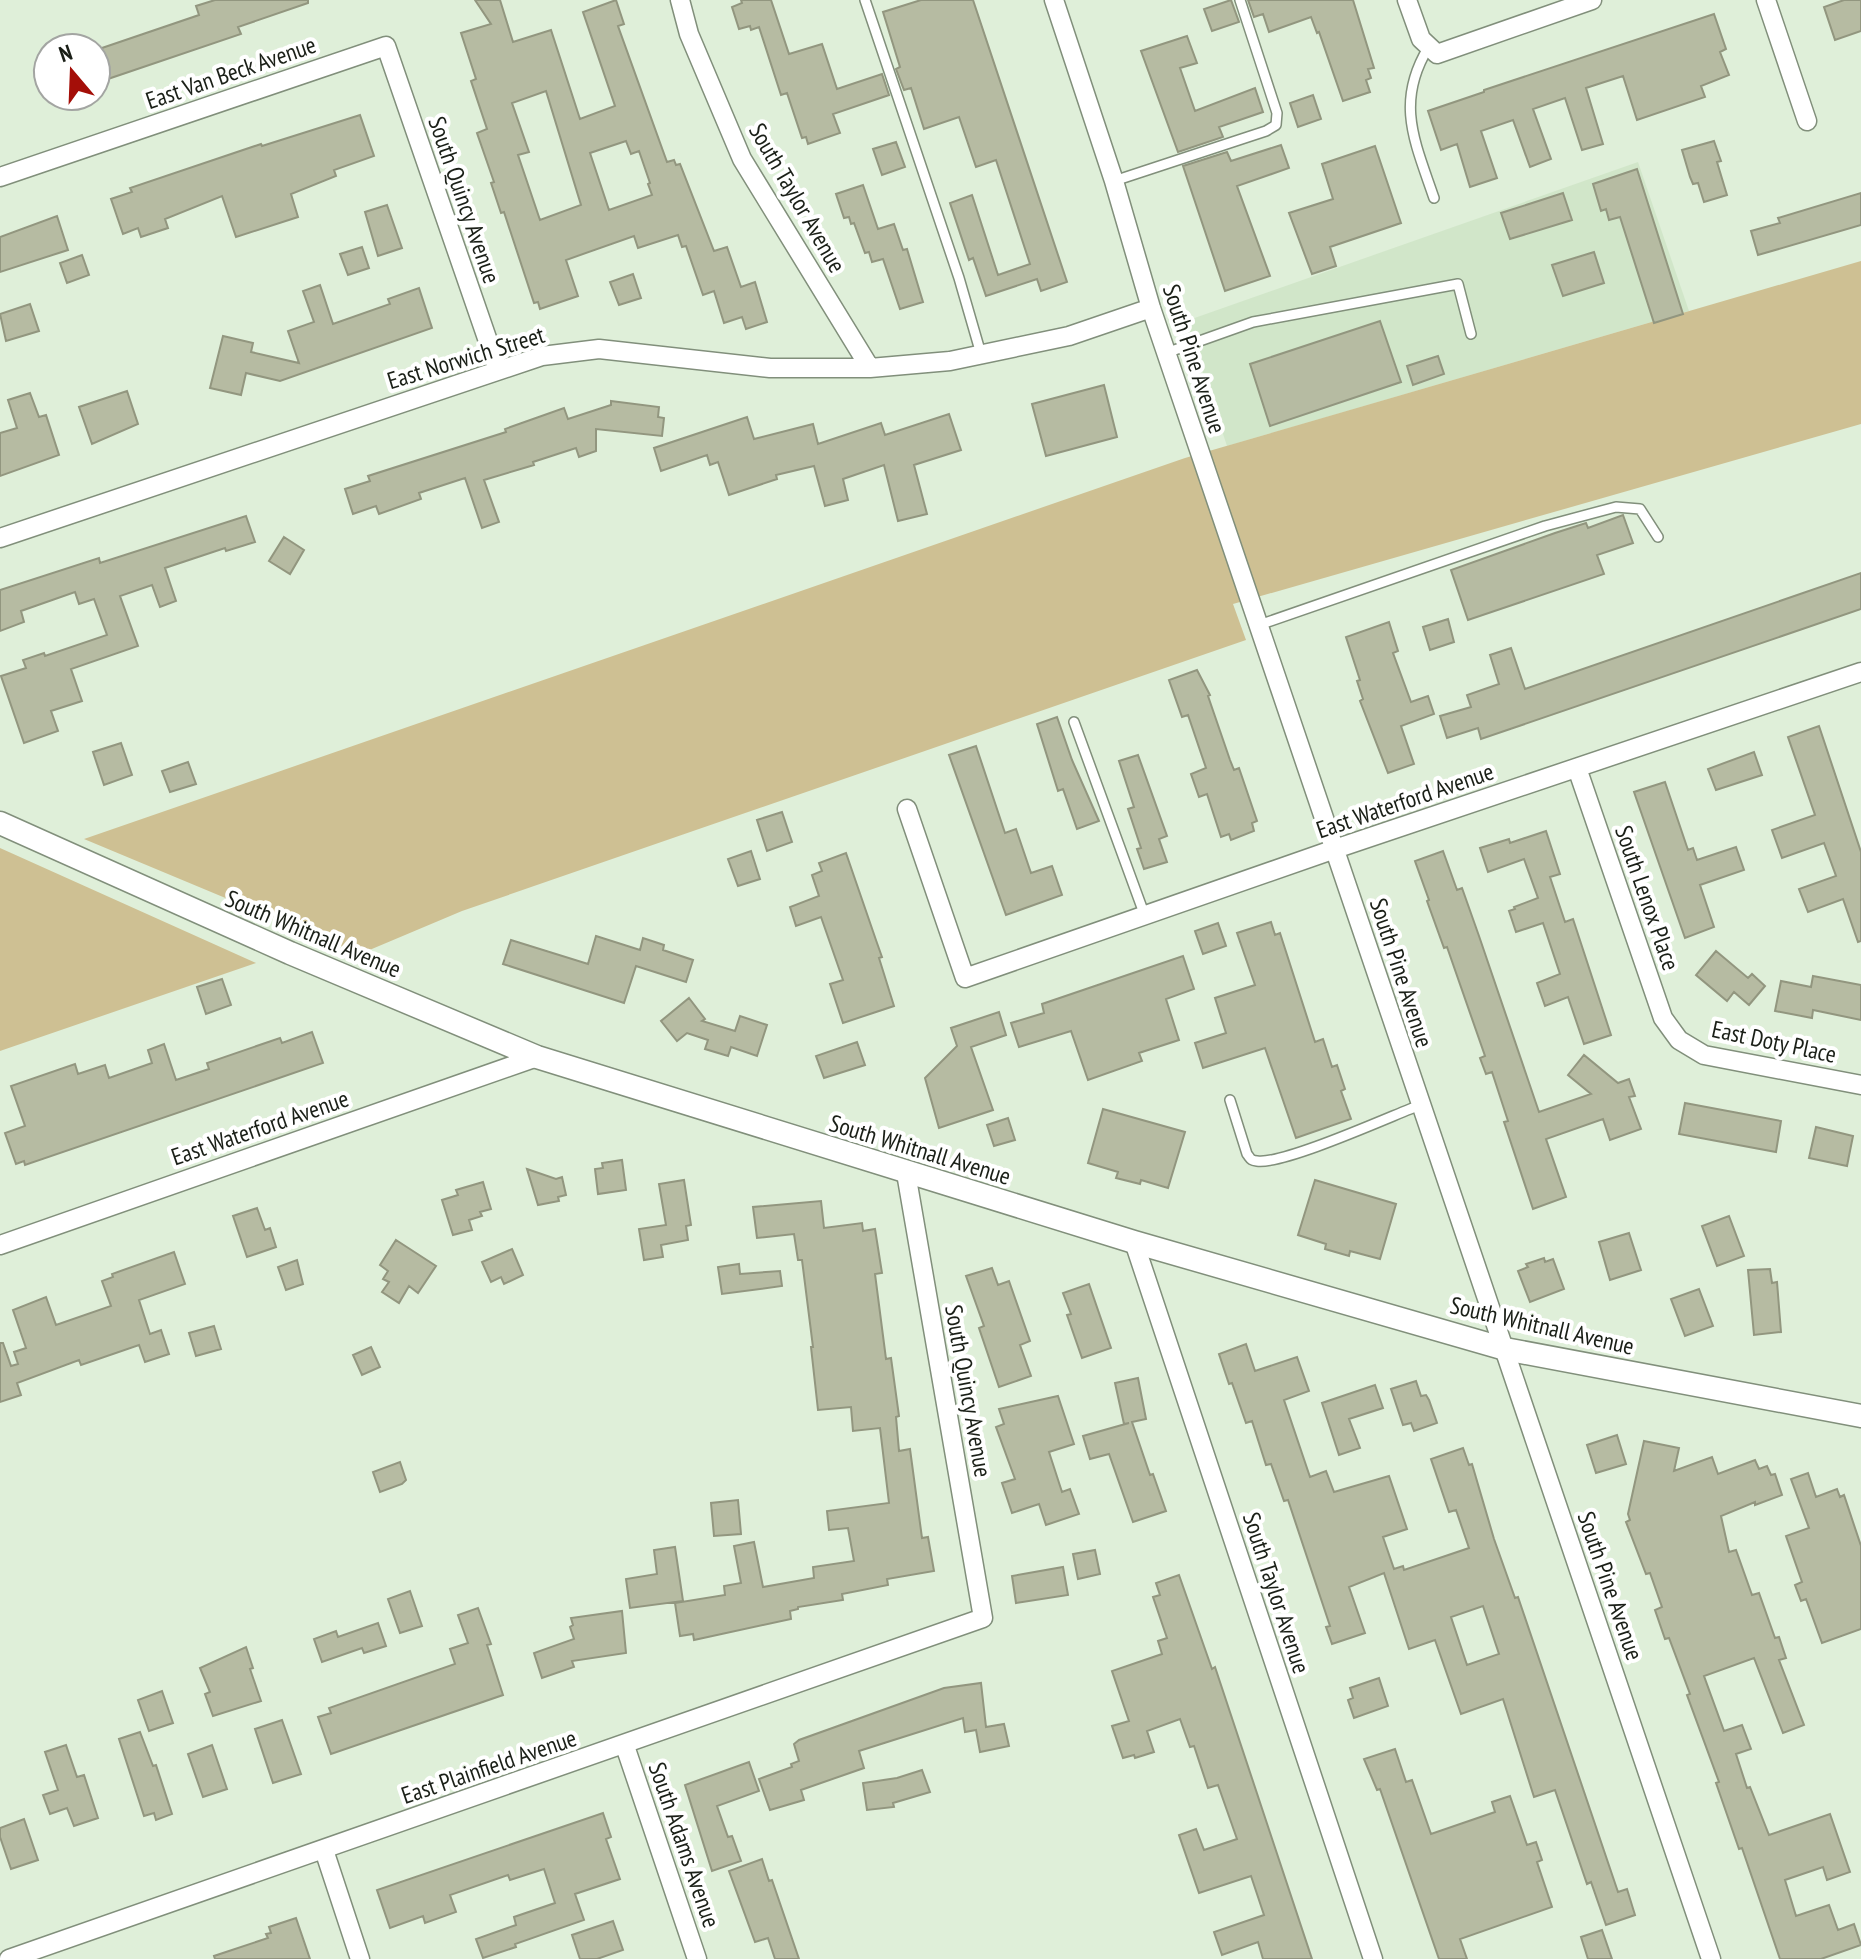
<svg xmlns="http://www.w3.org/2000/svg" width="1861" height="1959" font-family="'PT Sans Narrow',sans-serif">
  <rect width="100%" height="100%" fill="#dfefd9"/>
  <path fill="#d1e6c9" d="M1638,162L1689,311L1227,446L1186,321Z"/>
  <path fill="#cec093" d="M1861,261V424L1233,604L1246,640L462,911L360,954L84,839L1185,458Z
    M0,848L256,963L0,1051Z"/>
  <path fill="#b6bba2" stroke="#92967f" stroke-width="2" fill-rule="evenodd" d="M215,0H308V3L238,27L241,34L96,83V50L199,15L196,6Z
    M475,0H500L513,42L551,30L580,119L615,106L583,12L616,0L624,24L618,26L667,162L674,160L676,165L680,164L714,251L727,247L741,287L755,282L767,322L746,329L742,317L724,323L714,291L703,295L686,246L682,247L678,235L638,248L634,236L566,260L578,296L540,309L538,302L534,303L504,212L501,213L491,183L494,182L477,133L487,129L471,81L476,79L461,33L491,24ZM546,91L581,205L540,220L518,155L529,152L512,103ZM626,141L631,154L639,151L650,183L648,184L652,195L609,210L590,153Z
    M741,0H771L789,54L822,44L837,89L882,74L889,95L833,114L840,133L808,144L806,137L802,138L787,93L781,95L759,27L751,30L750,26L739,29L732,7L742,3Z
    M921,0H973L1067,282L1041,291L1037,279L986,296L973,258L969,260L950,203L972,195L998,275L1030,264L996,160L976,167L959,117L924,129L911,88L904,90L896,69L900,67L883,12Z
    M1231,0L1239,22L1212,31L1204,9Z
    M1248,0H1353L1374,68L1368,69L1371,78L1366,80L1370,92L1343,101L1319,32L1317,33L1311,17L1269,32L1263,14L1254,17Z
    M1844,0H1861V31L1835,40L1824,7Z
    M1714,14L1726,49L1720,52L1729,75L1701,86L1705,97L1637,120L1623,76L1586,88L1603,144L1582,150L1565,98L1533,109L1551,159L1530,167L1513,120L1481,131L1497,178L1470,187L1457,144L1441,150L1428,111L1484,92V90Z
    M1187,36L1197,63L1180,68L1195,111L1255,88L1263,112L1219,127L1223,137L1178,152L1141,51Z
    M1313,95L1321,119L1298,127L1290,103Z
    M360,115L374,156L334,170L336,176L291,194L298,217L236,237L222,196L165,219L168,228L141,237L138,228L123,234L111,199L132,192L130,188L261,144L262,146Z
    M1714,141L1721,161L1717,162L1727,195L1704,202L1698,183L1693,184L1690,177L1682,150Z
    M896,142L905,167L882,175L873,149Z
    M1281,145L1289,168L1237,186L1270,276L1225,291L1183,166L1227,152L1231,161Z
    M1375,146L1401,223L1330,247L1336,266L1312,274L1289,213L1333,199L1322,164Z
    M1637,169L1683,314L1654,323L1620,217L1609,220L1606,209L1601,211L1593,184Z
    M863,185L878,229L894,224L903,250L907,249L923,302L900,309L883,259L872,262L869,252L865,253L854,223L851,224L849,217L844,218L836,194Z
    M1563,193L1572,220L1510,239L1501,213Z
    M1861,193V225L1758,255L1751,231L1780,223L1778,218Z
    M387,205L402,248L378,256L365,212Z
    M57,216L68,250L0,272V237Z
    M362,247L369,268L348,275L340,254Z
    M1594,252L1604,283L1563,296L1552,265Z
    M82,255L89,275L67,283L60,263Z
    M633,274L641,298L619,305L610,282Z
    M320,285L333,324L390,304L388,299L419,288L432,328L280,381L246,373L241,395L210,388L223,336L253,343L251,352L299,363L288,331L314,322L303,291Z
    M30,304L39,331L6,341L0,314Z
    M1380,321L1401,382L1270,426L1250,364Z
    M1438,356L1444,374L1413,385L1407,366Z
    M1104,385L1117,437L1046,456L1032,404Z
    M127,391L138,424L92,444L79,407Z
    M30,393L39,417L46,415L59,455L0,476V433L17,428L8,400Z
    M611,401L659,407L658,417L664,418L662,436L596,429V451L579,457L576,448L533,462L534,465L484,480L499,522L482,528L465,478L419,493L421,499L379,514L376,506L353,514L345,489L370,481L368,476L506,432L505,429L564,408L568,419L611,405Z
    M949,414L961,450L914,465L927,514L898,521L884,465L843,479L848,500L825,506L814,466L776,475L777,479L729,495L718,462L710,465L707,455L661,471L654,448L747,417L754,439L813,424L818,444L881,423L885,435Z
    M1623,515L1633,543L1597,555L1604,574L1468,620L1451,570L1555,533L1586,523L1588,528Z
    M246,516L255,542L226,551L225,548L165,568L176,601L160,607L152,585L120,596L138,646L71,669L82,701L51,711L58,731L24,743L1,676L26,668L23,660L44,653L45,656L107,635L94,599L79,604L75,592L21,611L24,622L0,631V590L99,558L100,563Z
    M284,537L304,550L290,574L269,561Z
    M1861,573V609L1481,739L1478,728L1447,738L1440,716L1471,707L1467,695L1499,684L1490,655L1511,648L1525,689Z
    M1448,619L1454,642L1430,650L1423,627Z
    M1389,622L1398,651L1393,653L1411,702L1428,696L1434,714L1401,726L1414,764L1388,773L1360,701L1363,699L1357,681L1360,680L1346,637Z
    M1197,670L1210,695L1208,696L1230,760L1234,770L1239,768L1257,821L1252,823L1254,831L1231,840L1229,834L1221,837L1207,794L1199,797L1191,774L1206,768L1188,715L1182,717L1169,680Z
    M1057,717L1072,760L1099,821L1077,829L1063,789L1058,791L1037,724Z
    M1819,726L1861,852V941L1858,942L1843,899L1808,912L1799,889L1836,876L1824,843L1782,858L1772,830L1815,815L1788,737Z
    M121,743L132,775L104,785L93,752Z
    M976,746L1005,833L1016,829L1031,873L1052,866L1062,895L1006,915L949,755Z
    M1754,752L1762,775L1716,790L1708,769Z
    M1138,755L1167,836L1159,839L1167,862L1144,869L1137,849L1141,848L1128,809L1134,807L1119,761Z
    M188,762L196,784L170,792L162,771Z
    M1665,782L1688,850L1693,848L1697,860L1736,847L1744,870L1700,885L1714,927L1685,938L1634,792Z
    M782,812L792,842L767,851L757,820Z
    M1546,831L1560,874L1550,877L1565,922L1573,919L1611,1035L1584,1044L1568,997L1545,1006L1537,983L1560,974L1543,923L1516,932L1509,911L1515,909L1514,907L1538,898L1524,859L1488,872L1480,848L1509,839L1510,843Z
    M751,851L760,879L738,886L728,859Z
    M1443,851L1457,890L1462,888L1479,936L1539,1112L1591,1094L1568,1075L1584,1055L1618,1083L1629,1079L1635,1096L1629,1097L1641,1129L1610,1140L1603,1119L1546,1139L1566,1197L1533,1209L1504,1122L1508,1121L1492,1072L1486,1074L1480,1058L1485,1056L1447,947L1444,948L1427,901L1429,900L1415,861Z
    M846,853L877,943L882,957L879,958L894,1006L843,1023L830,984L843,980L821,917L796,926L790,907L819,896L812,875L822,871L819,863Z
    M1271,922L1275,935L1280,933L1315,1042L1323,1039L1332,1067L1337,1065L1345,1089L1341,1091L1351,1119L1296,1138L1265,1048L1203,1068L1195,1043L1226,1033L1215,998L1255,985L1237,933Z
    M1218,923L1226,946L1203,954L1195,931Z
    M596,936L640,950L643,938L664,945L663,950L693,960L686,982L636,966L624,1003L503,964L511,940L588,964Z
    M1716,951L1748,978L1752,974L1765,986L1749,1005L1734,992L1727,1001L1696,975Z
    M1183,956L1194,989L1166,999L1179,1040L1139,1053L1142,1061L1088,1080L1071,1031L1019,1047L1011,1023L1044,1013L1042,1004Z
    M1813,976L1861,985V1020L1813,1010L1812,1018L1775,1011L1781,981L1811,987Z
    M222,979L231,1005L206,1014L197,987Z
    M689,998L705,1019L702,1021L735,1031L740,1016L767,1025L757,1056L731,1047L728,1056L705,1049L708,1040L687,1033L677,1041L661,1021Z
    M999,1012L1006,1035L971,1047L993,1110L939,1128L925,1078L957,1046L951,1028Z
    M312,1032L323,1063L25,1165L24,1161L16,1164L5,1133L25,1126L11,1086L75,1064L78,1074L105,1065L109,1078L152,1063L148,1050L164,1044L176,1080L209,1069L207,1063L280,1038L282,1043Z
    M857,1042L865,1065L824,1078L816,1056Z
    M1685,1103L1781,1121L1776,1152L1679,1134Z
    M1103,1109L1185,1132L1168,1188L1141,1180L1140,1184L1116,1178L1118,1172L1088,1163Z
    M1008,1118L1015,1140L994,1146L987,1125Z
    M1816,1127L1853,1136L1847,1166L1809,1158Z
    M622,1160L626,1190L598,1194L595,1169L603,1168L602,1163Z
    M527,1169L556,1179L562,1177L566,1195L558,1197L559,1201L538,1205Z
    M684,1180L691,1225L686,1226L688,1240L661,1245L663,1257L644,1260L639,1229L666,1225L659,1184Z
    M1315,1180L1396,1204L1380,1259L1350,1251L1349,1256L1325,1249L1326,1244L1298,1235Z
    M483,1182L491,1209L480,1212L482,1216L469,1220L472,1230L453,1235L442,1200L458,1195L456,1190Z
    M821,1201L824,1228L862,1223L863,1231L875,1229L882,1273L875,1274L886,1359L891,1358L899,1416L896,1417L899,1451L910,1449L922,1538L928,1537L934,1571L887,1579L888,1585L842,1594L843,1600L798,1607V1609L790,1611L791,1619L694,1640L693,1634L680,1636L675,1603L725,1595L724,1586L741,1583L734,1546L754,1542L763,1587L814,1578L813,1567L854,1561L848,1528L829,1530L827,1511L889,1503L880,1428L853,1431L851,1407L818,1410L811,1347H813L802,1260H798L794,1234L757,1238L753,1207Z
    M257,1208L265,1230L270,1228L276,1247L247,1257L233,1216Z
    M1729,1216L1744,1256L1717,1266L1702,1226Z
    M1629,1233L1641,1270L1610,1280L1599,1242Z
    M396,1240L436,1266L418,1293L409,1286L399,1303L382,1292L389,1282L383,1279L388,1271L380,1265Z
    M512,1249L523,1275L504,1284L501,1277L491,1282L482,1262Z
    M174,1252L185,1284L139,1300L150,1334L161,1330L169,1354L145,1362L139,1345L81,1365L79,1360L17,1383L21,1395L0,1402V1343H3L11,1366L18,1364L14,1352L26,1348L13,1310L46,1297L56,1325L111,1306L102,1281L113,1277L112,1274Z
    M1544,1258L1545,1262L1553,1259L1564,1289L1530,1302L1518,1271L1528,1267L1526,1264Z
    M297,1260L303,1284L286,1290L278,1267Z
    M739,1264L740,1274L780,1271L782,1286L722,1294L718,1267Z
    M992,1268L998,1285L1009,1281L1030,1341L1020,1345L1031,1376L999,1387L979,1328L984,1326L966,1276Z
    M1770,1269L1772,1283L1777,1282L1781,1332L1754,1335L1748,1270Z
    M1089,1284L1111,1348L1082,1358L1067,1315L1071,1314L1063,1293Z
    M1699,1289L1713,1326L1685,1336L1671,1299Z
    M214,1326L221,1349L196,1356L189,1333Z
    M1246,1344L1255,1371L1297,1357L1309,1391L1284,1400L1310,1477L1326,1471L1334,1492L1389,1476L1407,1529L1383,1537L1394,1569L1403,1566L1404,1570L1469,1548L1456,1510L1449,1512L1431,1459L1463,1448L1469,1465L1472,1464L1494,1539L1515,1598L1518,1597L1618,1892L1627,1889L1635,1915L1606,1925L1591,1882L1587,1884L1555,1790L1534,1797L1503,1699L1461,1714L1435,1640L1409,1649L1384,1573L1349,1587L1365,1633L1332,1644L1326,1627L1330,1626L1288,1500L1284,1501L1271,1464L1266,1465L1252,1421L1246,1423L1232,1383L1229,1384L1219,1354ZM1483,1606L1499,1654L1467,1665L1451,1617Z
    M371,1347L380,1367L362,1375L353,1355Z
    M1138,1378L1146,1419L1132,1422L1150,1475L1153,1474L1166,1511L1133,1522L1109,1454L1090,1459L1083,1436L1129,1423L1124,1424L1115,1383Z
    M1416,1381L1421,1396L1426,1395L1429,1400L1437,1423L1414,1431L1411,1423L1403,1425L1391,1389Z
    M1375,1385L1383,1408L1349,1419L1360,1448L1339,1455L1322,1403Z
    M1058,1396L1074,1444L1049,1452L1062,1492L1070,1489L1079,1514L1046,1525L1039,1504L1012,1513L1002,1483L1015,1479L996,1427L1004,1424L999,1409Z
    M1617,1435L1626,1464L1596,1473L1587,1445Z
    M1644,1441L1679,1448L1674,1471L1712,1457L1718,1474L1755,1460L1759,1469L1767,1466L1771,1475L1775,1474L1782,1495L1755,1505V1502L1721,1516L1729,1552L1736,1550L1752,1595L1759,1593L1775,1638L1779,1637L1786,1658L1779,1660L1804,1725L1783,1733L1754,1658L1704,1676L1724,1731L1742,1725L1751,1749L1736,1754L1747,1788L1750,1787L1769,1835L1830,1814L1850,1872L1827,1880L1823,1867L1785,1880L1796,1916L1829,1905L1838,1930L1854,1924L1861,1945L1821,1959H1780L1742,1848L1739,1849L1716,1783L1719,1782L1687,1695L1690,1694L1669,1638L1665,1639L1655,1610L1662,1607L1650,1573L1646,1574L1626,1522L1630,1520L1628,1514Z
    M400,1462L406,1480L402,1484L380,1492L373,1472Z
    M1808,1473L1816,1497L1837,1489L1840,1497L1844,1495L1861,1546V1629L1822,1643L1806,1599L1801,1601L1795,1585L1802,1582L1786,1536L1809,1528L1791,1479Z
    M738,1500L741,1534L714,1536L711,1503Z
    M675,1547L683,1601L630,1608L626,1579L657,1574L654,1550Z
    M1095,1550L1100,1574L1078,1579L1073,1554Z
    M1063,1567L1068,1595L1016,1603L1012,1576Z
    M1179,1575L1212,1669L1215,1667L1312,1959H1263L1258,1942L1222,1955L1214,1932L1264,1915L1251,1876L1199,1893L1179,1835L1196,1829L1204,1850L1237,1839L1218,1785L1208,1788L1194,1746L1190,1747L1180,1719L1147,1731L1154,1752L1135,1758L1134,1755L1123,1758L1112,1726L1129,1721L1112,1671L1162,1654L1158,1641L1167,1638L1153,1597L1160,1595L1156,1583Z
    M410,1591L422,1626L400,1633L388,1599Z
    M478,1608L491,1644L487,1645L503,1695L331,1754L318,1717L331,1713L329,1708L455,1664L450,1649L468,1643L458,1615Z
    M622,1611L626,1653L572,1661L574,1667L542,1678L534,1653L574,1639L570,1627L573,1625L571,1618Z
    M378,1623L386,1646L364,1653L362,1648L322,1662L314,1639L336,1631L338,1637Z
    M246,1647L253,1668L250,1669L261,1701L213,1716L205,1694L210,1692L200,1668Z
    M1379,1678L1388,1706L1354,1718L1348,1700L1353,1698L1350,1688Z
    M981,1683L986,1727L1004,1724L1009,1746L980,1752L976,1730L965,1732L963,1718L859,1751L864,1768L801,1790L804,1800L770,1810L759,1779L792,1767L791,1764L799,1761L794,1744L799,1740L944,1688Z
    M162,1691L173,1723L149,1731L138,1700Z
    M282,1720L301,1774L273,1783L255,1729Z
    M140,1732L153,1766L156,1765L172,1814L156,1820L154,1813L144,1816L119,1739Z
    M66,1745L77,1777L84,1775L98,1818L74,1826L67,1808L50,1814L43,1795L58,1790L45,1752Z
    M212,1745L227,1789L203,1797L188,1754Z
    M1395,1749L1406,1782L1412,1780L1431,1834L1495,1812L1492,1802L1510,1796L1527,1845L1536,1842L1542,1860L1537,1862L1552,1907L1460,1939L1467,1959H1439L1380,1789L1377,1790L1364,1759Z
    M749,1762L759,1791L717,1806L728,1837L732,1836L741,1861L712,1871L685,1785Z
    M922,1770L930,1792L893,1803L894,1807L867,1810L863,1783L897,1778Z
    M603,1813L611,1837L606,1839L620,1879L575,1894L584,1920L515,1944L516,1947L483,1958L476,1939L516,1925L514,1917L555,1903L544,1869L510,1880L508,1875L450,1895L456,1912L425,1923L423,1916L390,1928L377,1890Z
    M24,1819L38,1860L11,1869L0,1837V1828Z
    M762,1859L769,1881L772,1880L799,1959H775L768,1938L755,1942L729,1871Z
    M296,1918L310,1959H215L214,1956L268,1938L266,1934L271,1933L269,1927Z
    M613,1921L623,1950L597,1959H580L572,1935Z
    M1602,1930L1612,1959H1588L1581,1937Z"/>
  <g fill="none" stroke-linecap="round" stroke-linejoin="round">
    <g stroke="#818f7b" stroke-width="12">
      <path id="service" d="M865,0L959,278L981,354
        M1428,48C1395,103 1415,142 1434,198
        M1114,181L1266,131L1276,125L1277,113L1240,0
        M1166,353L1253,322L1458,284L1471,334
        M1259,625L1545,526L1616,507L1640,509L1658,537
        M1074,722L1145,916
        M1230,1100L1247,1154C1251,1159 1250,1160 1257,1161C1283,1165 1389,1117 1420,1105"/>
    </g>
    <g stroke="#818f7b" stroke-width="21">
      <path id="minor" d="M680,0L689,34L742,159L870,368
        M1054,0L1114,181L1151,308L1711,1959
        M1407,0L1421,39L1437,54L1592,0
        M1766,0L1807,121
        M0,177L386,46L498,370
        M0,538L542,356L599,349L770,368H870L950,361L1069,336L1151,308
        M1577,768L1663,1018L1679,1040L1704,1055L1861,1085
        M907,809L965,978L1335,849L1861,672
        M1134,1242L1373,1959
        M0,1245L537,1057
        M625,1746L697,1959
        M324,1850L360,1959
        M9,1959L983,1618L906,1173"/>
    </g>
    <g stroke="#818f7b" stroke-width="25">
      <path id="tertiary" d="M0,823L290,953L537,1057L1134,1242L1505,1349L1861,1416"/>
    </g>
    <use href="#service" stroke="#fff" stroke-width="9"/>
    <use href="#minor" stroke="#fff" stroke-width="18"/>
    <use href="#tertiary" stroke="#fff" stroke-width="22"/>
  </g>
  <g text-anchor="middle" stroke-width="8" stroke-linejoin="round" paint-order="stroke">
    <g font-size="24" fill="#1a1f17" stroke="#fff">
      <text transform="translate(231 73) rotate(-19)" y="8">East Van Beck Avenue</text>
      <text transform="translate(797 198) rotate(60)" y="8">South Taylor Avenue</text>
      <text transform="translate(464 200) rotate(71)" y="8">South Quincy Avenue</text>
      <text transform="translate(466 358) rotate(-17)" y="8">East Norwich Street</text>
      <text transform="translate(1194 359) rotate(72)" y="8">South Pine Avenue</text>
      <text transform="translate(1405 801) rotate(-19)" y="8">East Waterford Avenue</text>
      <text transform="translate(1647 898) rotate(71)" y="8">South Lenox Place</text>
      <text transform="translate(313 934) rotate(23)" y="8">South Whitnall Avenue</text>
      <text transform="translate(1401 973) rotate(72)" y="8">South Pine Avenue</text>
      <text transform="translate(1774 1042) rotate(12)" y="8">East Doty Place</text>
      <text transform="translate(260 1128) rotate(-19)" y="8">East Waterford Avenue</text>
      <text transform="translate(920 1150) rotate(17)" y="8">South Whitnall Avenue</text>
      <text transform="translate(1542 1326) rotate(13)" y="8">South Whitnall Avenue</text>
      <text transform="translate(968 1391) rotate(80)" y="8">South Quincy Avenue</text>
      <text transform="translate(1610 1586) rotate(71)" y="8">South Pine Avenue</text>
      <text transform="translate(1276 1593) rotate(72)" y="8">South Taylor Avenue</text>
      <text transform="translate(489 1767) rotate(-19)" y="8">East Plainfield Avenue</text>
      <text transform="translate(684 1845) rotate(71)" y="8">South Adams Avenue</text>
    </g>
  </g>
  <g transform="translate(72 72) rotate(341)"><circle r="38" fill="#ffffff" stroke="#a3a5a2" stroke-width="2"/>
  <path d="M0-6L14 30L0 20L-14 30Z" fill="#a40e08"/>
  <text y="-12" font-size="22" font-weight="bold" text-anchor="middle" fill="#1a1f17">N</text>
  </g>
</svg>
